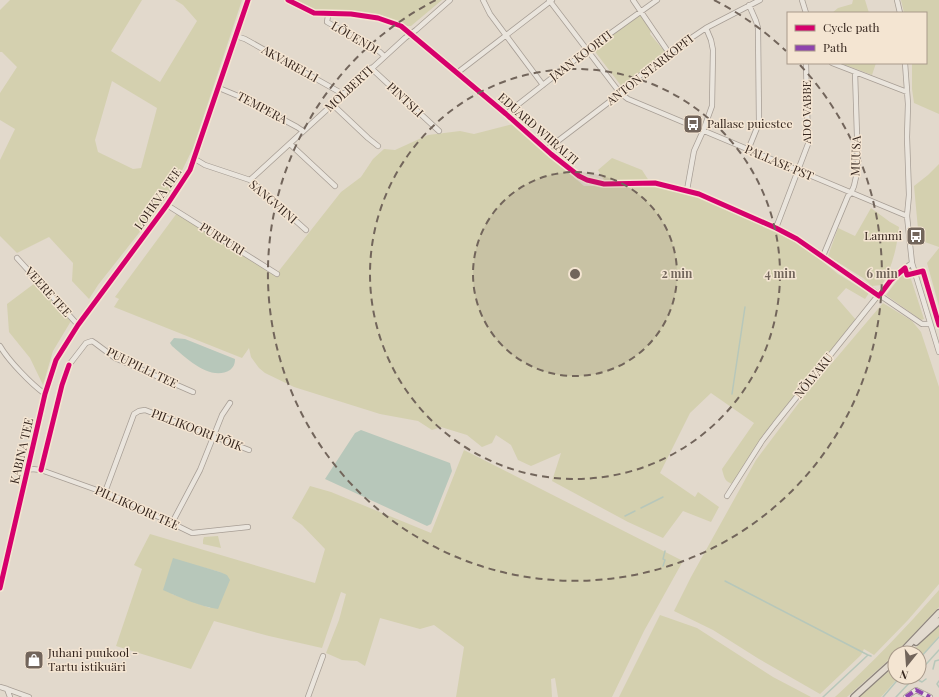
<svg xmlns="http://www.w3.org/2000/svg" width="939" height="697" font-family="'Playfair Display',serif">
  <rect width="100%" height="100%" fill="#e2d9cc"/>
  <path fill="#d4d0af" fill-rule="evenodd" d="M10,0H142L111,51L160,82L197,21L183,5L175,0H242L193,148L175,185L157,210L98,285L89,299L72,281L73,263L49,237L17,253L0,236V160L15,129L0,120V93L17,67L2,52H0V10ZM112,81L157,108L141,168L133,169L98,152L95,140Z
    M290,0H442L411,26H401L378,18L314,13Z
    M853,0H865L869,13H832L838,8L852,4Z
    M901,0H939V114L914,103L912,89V63H926V13H904Z
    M640,14L651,31L650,34L666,53L622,87L593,49Z
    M840,63H876L872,75Z
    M513,124L584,186H609L605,182L598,170L612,158L642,170L651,184H647L678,191L693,195L752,219L796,240L838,274L869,293L865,299L846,288L837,298L857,321L767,433L734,484C725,483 724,477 722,469L754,423L711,393L690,413L660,473L695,497L698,492L719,507L711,522L683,511L663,538L628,522L552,481L561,453L531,466L518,460L511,445L496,435L492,443L482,447L467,435L441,427L432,430L418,421L380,414L294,387L265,373L259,368L251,357L249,348L242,358L114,307L119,299L115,297L177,213L278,277V272L341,192L361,177L373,159L384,149L395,150L428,135L460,131L474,134Z
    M939,164V247L919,240L914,186L928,175Z
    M871,208L890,222L899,227C897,248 892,267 882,285L872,286L863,278L828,256L838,228L855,236Z
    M939,248V306L927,263Z
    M903,273L907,277L910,276L924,319L921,320L886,295Z
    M35,283L71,321L53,351L43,385L30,358L9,332L7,304Z
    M883,303L912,321L921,332L939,387V584L908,620L874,655L864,649L861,655L820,694L759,659L713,630L674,611L691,577L756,460L804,396Z
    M464,450L683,561L644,631L612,697H558L555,678L551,679L552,697H456L464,647L434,625L420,629L380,618L365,666L357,661L342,660L326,653L339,620L346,594L341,592L322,648L269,636L214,621L191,669L116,646L142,569L134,565L150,534L315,583L325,549L302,525L292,518L310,486L331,492L431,533ZM173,559L220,572L227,576L210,608L172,594Z
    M218,536L221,548L203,544V540L204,537Z
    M939,590V607L892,657L847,697H835C872,663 906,628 939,590Z
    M660,615L697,628L773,677L811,697H619Z
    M939,626V636L921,656L919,658V653H910Z
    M895,666V677H899L881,697H859Z"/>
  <path fill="#b7c7ba" d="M174,338L185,339L235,359C235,363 234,367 230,370C210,382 185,357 172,346L170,343Z
    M361,430L450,463L452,471L431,524L427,526L325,479L355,433Z
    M173,558L220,572L227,575L230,580L218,609C199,606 181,598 163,590Z"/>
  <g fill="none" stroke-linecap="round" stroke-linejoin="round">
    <path stroke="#b7c7ba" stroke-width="1.5" d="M732,394L745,307
      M641,508L663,497
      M625,516L635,511
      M663,566L665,560L663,559L665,551
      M725,581L868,655
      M919,659L939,637
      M933,669L935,661L939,660
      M919,672L939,650
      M914,678L922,682L926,679
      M939,681L937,684L939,687
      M823,697L868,655L871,656
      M883,697L900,677
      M896,697L914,678"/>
    <g stroke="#a79e95" stroke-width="6">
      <path id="minor" d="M288,0L314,13L351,14L378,18L401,26L506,114L551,154L574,173L587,180L604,184L655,183L694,192L776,228L797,239L922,324H930
        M483,0L490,14L543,85
        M549,0L620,93L628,99L907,216
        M633,0L669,53
        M802,0L806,13
        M897,0L900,13
        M325,14L328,16L327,22L380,52L384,56
        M236,36L245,39L343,94
        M832,63L907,92
        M905,63L908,104L907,137L909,195L907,216L912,263L939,352
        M371,68L439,131
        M457,73L552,0
        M219,88L243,98L297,127L303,131
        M332,104L368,138L378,146
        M506,114L590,48L657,0
        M290,144L335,186
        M546,150L617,96L633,81L669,53L706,28L760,0
        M748,150L759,123L758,28L756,21L749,5
        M195,159L205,165L250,180L306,230
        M250,180L405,38L416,30L450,0
        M687,190L694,151L703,131L712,106L713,50L711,40L706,28
        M167,205L277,274
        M776,228L808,144L806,63
        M823,256L848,196L851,193L854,186L858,168L855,72
        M17,258L78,325
        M0,346C8,360 31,384 45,394
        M28,470L32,469L41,470L122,499L192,533L248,527
        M41,470L62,385L69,365L86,343L92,341L95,343L115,358L193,392
        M105,492L134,414L139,411L145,410L249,450
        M727,496L762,441L775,424L884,288L899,273L912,263
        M172,523L200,470L222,415L230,403
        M0,588L45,394L56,360L78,325L167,205L190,170L248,0
        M0,687L7,689L10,697
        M7,689L29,697
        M308,697L323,656
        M906,697L916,690L930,697"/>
    </g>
    <g stroke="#8d847c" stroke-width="8">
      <path id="major" d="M916,642L939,621
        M901,653L939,613
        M854,697L895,660"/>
    </g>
    <use href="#minor" stroke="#eae5dd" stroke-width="4.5"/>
    <use href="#major" stroke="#e2dacf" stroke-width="5.5"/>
    <path stroke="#8e44ad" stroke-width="4" stroke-dasharray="8 4" stroke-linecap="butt" d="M906,697L916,690L930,697"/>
    <g stroke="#f4e5d2" stroke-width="8">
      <path id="cycleway" d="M288,0L314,13L351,14L378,18L401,26L506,114L551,154L579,176L587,180L604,184L655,183L699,194L776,228L797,239L879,296L891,280L905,268L907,275L923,271L939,325
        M41,470L62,385L69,365
        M0,588L45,394L56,360L78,325L167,205L190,170L248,0"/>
    </g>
    <use href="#cycleway" stroke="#d6006c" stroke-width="5"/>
  </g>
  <circle cx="575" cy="274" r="102" fill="#72655b" fill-opacity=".12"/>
  <g fill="none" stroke="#72655b" stroke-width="2" stroke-dasharray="7 5">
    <circle cx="575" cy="274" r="102"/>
    <circle cx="575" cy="274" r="205"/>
    <path d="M714 0A307 307 0 0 1 786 51M800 65A307 307 0 1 1 436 0"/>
  </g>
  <defs>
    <g id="bus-square" transform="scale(1)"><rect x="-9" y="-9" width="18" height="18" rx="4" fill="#72655b" stroke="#f4e5d2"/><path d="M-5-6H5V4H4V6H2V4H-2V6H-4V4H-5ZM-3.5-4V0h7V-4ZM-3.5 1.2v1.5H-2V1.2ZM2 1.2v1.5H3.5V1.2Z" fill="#fff"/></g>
    <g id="shop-square" transform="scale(1)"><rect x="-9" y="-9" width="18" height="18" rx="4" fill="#72655b" stroke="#f4e5d2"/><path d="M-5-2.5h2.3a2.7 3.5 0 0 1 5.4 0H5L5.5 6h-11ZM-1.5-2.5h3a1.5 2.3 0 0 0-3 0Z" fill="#fff"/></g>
  </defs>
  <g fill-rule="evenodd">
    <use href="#bus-square" x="693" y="124"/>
    <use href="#bus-square" x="916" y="236"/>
    <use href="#shop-square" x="34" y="660"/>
  </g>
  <g text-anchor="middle" stroke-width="3" stroke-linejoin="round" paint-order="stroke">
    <g font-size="12" fill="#35261e" stroke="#f4e5d2">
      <text transform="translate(355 38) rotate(30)" y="4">LÕUENDI</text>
      <text transform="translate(581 56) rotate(-37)" y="4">JAAN KOORTI</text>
      <text transform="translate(290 64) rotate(29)" y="4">AKVARELLI</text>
      <text transform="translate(650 70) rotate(-38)" y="4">ANTON STARKOPFI</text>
      <text transform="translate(349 89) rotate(-43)" y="4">MOLBERTI</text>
      <text transform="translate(405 100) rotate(43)" y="4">PINTSLI</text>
      <text transform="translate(262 108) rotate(28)" y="4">TEMPERA</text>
      <text transform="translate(807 112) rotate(-90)" y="4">ADO VABBE</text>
      <text transform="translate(538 129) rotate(41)" y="4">EDUARD WIIRALTI</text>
      <text transform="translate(856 156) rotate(-88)" y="4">MUUSA</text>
      <text transform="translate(779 163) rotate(23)" y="4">PALLASE PST</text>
      <text transform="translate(158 199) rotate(-55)" y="4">LOHKVA TEE</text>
      <text transform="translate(273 202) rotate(41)" y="4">SANGVIINI</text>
      <text transform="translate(222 239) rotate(32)" y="4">PURPURI</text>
      <text transform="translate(48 292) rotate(48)" y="4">VEERE TEE</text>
      <text transform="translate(142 368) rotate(26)" y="4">PUUPILLI TEE</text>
      <text transform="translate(814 376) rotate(-51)" y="4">NÕLVAKU</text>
      <text transform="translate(197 430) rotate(21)" y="4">PILLIKOORI PÕIK</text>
      <text transform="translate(22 451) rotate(-77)" y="4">KABINA TEE</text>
      <text transform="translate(137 508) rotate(24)" y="4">PILLIKOORI TEE</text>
    </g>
    <g font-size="12" fill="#35261e" stroke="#f4e5d2" text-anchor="start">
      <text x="707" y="128">Pallase puiestee</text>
      <text x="902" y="240" text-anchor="end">Lammi</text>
      <text x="48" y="657">Juhani puukool -<tspan x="48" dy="14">Tartu istikuäri</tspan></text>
    </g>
  </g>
  <circle cx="575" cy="274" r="6" fill="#72655b" stroke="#f4e5d2" stroke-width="2"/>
  <g font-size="12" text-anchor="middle" font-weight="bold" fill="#72655b" stroke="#f4e5d2" stroke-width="3" stroke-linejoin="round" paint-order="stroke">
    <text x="677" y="278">2 min</text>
    <text x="780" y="278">4 min</text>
    <text x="882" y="278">6 min</text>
  </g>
  <rect x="787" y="12" width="140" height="52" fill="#f4e5d2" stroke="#a8998a"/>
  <rect x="795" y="25" width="20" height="6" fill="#d6006c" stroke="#a8998a"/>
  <text x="823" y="32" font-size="12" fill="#35261e">Cycle path</text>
  <rect x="795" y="45" width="20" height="6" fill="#8e44ad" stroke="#a8998a"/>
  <text x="823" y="52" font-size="12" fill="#35261e">Path</text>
  <g transform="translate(907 665) rotate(197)"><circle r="19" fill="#f4e5d2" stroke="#a8998a"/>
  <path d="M0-3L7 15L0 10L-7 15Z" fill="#72655b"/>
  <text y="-6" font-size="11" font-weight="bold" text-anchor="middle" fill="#35261e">N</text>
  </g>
</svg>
